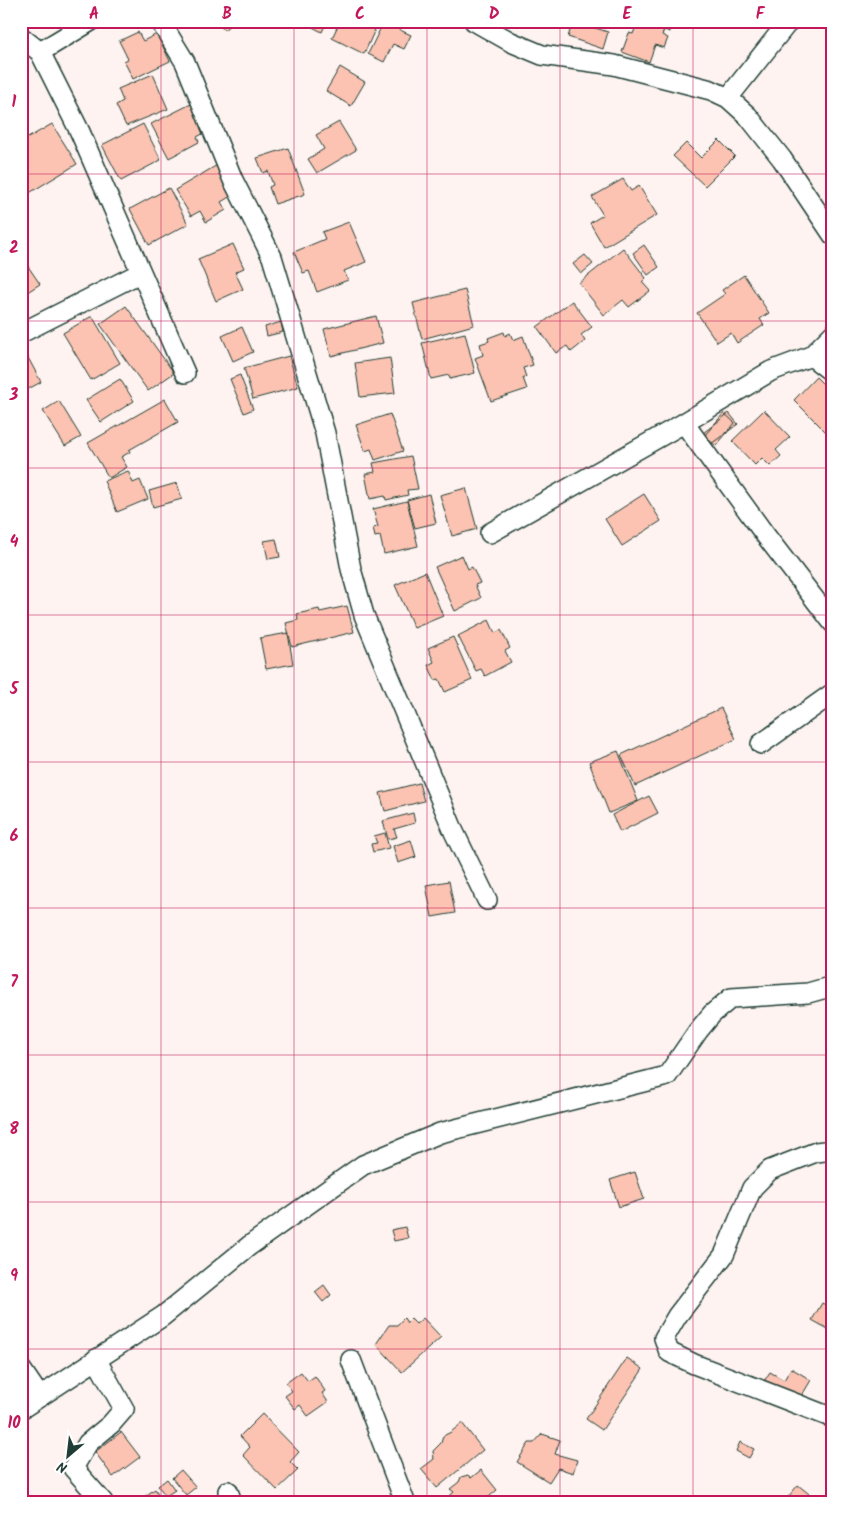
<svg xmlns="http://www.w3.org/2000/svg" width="854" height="1523" font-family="Kalam,sans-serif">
  <rect width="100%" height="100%" fill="#fef3f0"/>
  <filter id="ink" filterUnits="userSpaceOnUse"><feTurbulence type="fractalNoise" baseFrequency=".02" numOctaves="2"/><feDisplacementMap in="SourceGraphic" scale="10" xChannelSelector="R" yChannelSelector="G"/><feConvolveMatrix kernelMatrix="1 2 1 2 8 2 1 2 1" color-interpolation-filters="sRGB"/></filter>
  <g filter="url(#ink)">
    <path fill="#fcc3b2" stroke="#1f3d34" d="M216,21H235L224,30Z
      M301,21H327L322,32Z
      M340,21H374L373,23L377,25L364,54L332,38Z
      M384,21H404L400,30L411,35L404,49L393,44L384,62L368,54Z
      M573,21L608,32L603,49L568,37Z
      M638,21H674L670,32L664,30L662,35L668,38L664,48L655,45L649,62L622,52L629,33L633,34Z
      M138,32L143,41L157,34L170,61L133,79L124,61L128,59L119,41Z
      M340,67L365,82L351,106L326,91Z
      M153,74L168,109L126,126L116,105L123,101L118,89Z
      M191,104L206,132L197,137L199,142L169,158L151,124Z
      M339,122L356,150L317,173L308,159L324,149L316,135Z
      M52,124L77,164L26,195L21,187V142Z
      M143,124L161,160L121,181L102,145Z
      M719,140L735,156L705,186L673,156L686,143L701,158Z
      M288,148L305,194L275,204L269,187L273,185L268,171L263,173L257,158Z
      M219,164L236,193L221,202L226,210L206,222L200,211L191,216L175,190Z
      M623,179L631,191L639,186L657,215L604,247L590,223L603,215L592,197Z
      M169,188L188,224L149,245L130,209Z
      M349,222L366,262L344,271L348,280L317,292L309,271L303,273L294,252L325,239L322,232Z
      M233,244L244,268L235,272L243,289L216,301L198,259Z
      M644,245L659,267L648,275L633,253Z
      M623,248L646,278L642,282L650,291L629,307L623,300L604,315L579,283Z
      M585,255L593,264L581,274L573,264Z
      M21,256L40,284L21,296Z
      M744,275L769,313L760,319L764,325L737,343L731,333L717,342L697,313L725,294L722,290Z
      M465,290L474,325L422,339L413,303Z
      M572,301L592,327L581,335L585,341L571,352L567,346L556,353L537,327Z
      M126,306L174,373L148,391L100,324Z
      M92,316L120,363L91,380L63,333Z
      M376,316L383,343L331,356L324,329Z
      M281,322L283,332L267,336L265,327Z
      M242,327L253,352L233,361L222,336Z
      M504,332L505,336L510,333L513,340L523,336L533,365L523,368L526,377L523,378L527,389L491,401L475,358L483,355L480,344L489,341L488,338Z
      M465,333L475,373L450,379L449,375L431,379L422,343Z
      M25,352L41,382L21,393V354Z
      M289,356L298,387L253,399L244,368Z
      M390,358L395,393L360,397L355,363Z
      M240,375L253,409L244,413L230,379Z
      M816,377L830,391L826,394L831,398L833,397V427L827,433L794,400Z
      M120,379L134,401L101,422L86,400Z
      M165,399L178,422L129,450L130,452L121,457L127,467L109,478L88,443Z
      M59,401L81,437L65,446L43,411Z
      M764,410L790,437L776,450L781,456L770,466L762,458L755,465L732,441Z
      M724,413L735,423L716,446L704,436Z
      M729,413L738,424L711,444L703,433Z
      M390,414L403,451L375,460L371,449L365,451L356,425Z
      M411,456L418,489L407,490L408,495L386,500L385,496L370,499L365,474L375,472L373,463Z
      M128,471L133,483L140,480L148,499L117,512L104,481Z
      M177,483L182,499L153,507L149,491Z
      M466,488L477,529L452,536L440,495Z
      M429,494L436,523L415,528L407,500Z
      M644,494L661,521L622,546L605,519Z
      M407,501L418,546L384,554L380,536L375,537L373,528L378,527L373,509Z
      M276,539L280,557L268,559L264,541Z
      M462,555L468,569L472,567L480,583L475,585L481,598L455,611L435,567Z
      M425,572L443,616L414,628L395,585Z
      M347,606L354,632L292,647L286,623L298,620L297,614L319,609L320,612Z
      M489,620L495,633L501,630L510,648L505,651L511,662L485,676L481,669L476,671L458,636Z
      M288,633L293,664L266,669L260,638Z
      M453,637L472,680L445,692L439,679L435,680L428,665L434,662L428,648Z
      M721,708L736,739L635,786L621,755Z
      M618,751L638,801L609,813L589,762Z
      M419,783L424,801L385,811L380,793Z
      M649,796L658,813L620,832L612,815Z
      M413,813L415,823L394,829L397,837L388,839L383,821Z
      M385,833L389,848L373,852L371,844L377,843L374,836Z
      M411,840L416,857L398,863L393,846Z
      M449,881L455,913L432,917L426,885Z
      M635,1172L644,1199L619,1207L610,1180Z
      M405,1227L408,1238L394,1241L391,1230Z
      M324,1285L331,1295L323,1302L315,1292Z
      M822,1303L833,1309V1320L828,1329L812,1320Z
      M404,1318L407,1323L411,1319L416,1324L423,1318L441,1337L402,1372L376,1344L389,1325H397Z
      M627,1358L643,1369L602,1430L586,1419Z
      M791,1368L811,1380L798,1402L764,1381L770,1372L784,1380Z
      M301,1372L308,1381L315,1376L325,1391L322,1393L328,1402L308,1416L300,1405L295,1409L285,1396L292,1391L286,1383Z
      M262,1414L299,1452L290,1462L298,1470L277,1490L243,1455L250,1447L240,1436Z
      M462,1423L483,1450L437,1488L421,1469L434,1459L433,1451L441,1443L443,1436L451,1432Z
      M121,1432L140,1457L113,1477L95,1452Z
      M542,1434L560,1440L555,1454L577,1460L573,1473L558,1468L549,1482L517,1462L529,1443H534Z
      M740,1442L754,1449L749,1458L736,1451Z
      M181,1470L196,1487L186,1495L172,1478Z
      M481,1470L497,1490L483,1502H445L444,1501L454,1492L450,1489L459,1482L461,1477L468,1475L471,1478Z
      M167,1479L175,1490L166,1496L158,1486Z
      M798,1485L819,1502H784Z
      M155,1489L164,1502H137Z"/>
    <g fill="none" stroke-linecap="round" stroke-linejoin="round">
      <g stroke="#1f3d34" stroke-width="22">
        <path id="minor" d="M160,21L185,62L233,180L272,257L325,433L351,569L364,615L454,832L487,900
          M474,21L511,42L542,55L614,65L711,90L728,98L748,116L782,159L833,235
          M21,37L40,52L80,132L185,373
          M40,52L91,21
          M728,98L789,21
          M21,333L140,273
          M833,334L811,356L771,371L684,423L766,536L833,623
          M811,356L833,373
          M490,533L684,423
          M761,744L833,693
          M833,1150L816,1152L770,1170L752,1188L724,1255L677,1316L664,1338L669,1352L694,1364L833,1418
          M96,1359L124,1409L111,1424L88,1443L73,1468L103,1502
          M351,1360L405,1502
          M21,1369L40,1397
          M21,1409L163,1316L249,1246L363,1165L440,1133L667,1076L698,1031L712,1014L731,998L808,993L833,986
          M228,1491L232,1502"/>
      </g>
      <use href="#minor" stroke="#fff" stroke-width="19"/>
    </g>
  </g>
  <path fill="none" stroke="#c2185b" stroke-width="1" stroke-opacity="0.55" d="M161,21V1502M294,21V1502M427,21V1502M560,21V1502M693,21V1502M21,174H833M21,321H833M21,468H833M21,615H833M21,762H833M21,908H833M21,1055H833M21,1202H833M21,1349H833"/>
  <rect width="854" height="1523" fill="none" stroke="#fff" stroke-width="55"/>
  <g transform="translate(68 1456) rotate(208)" stroke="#ffffff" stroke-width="4" paint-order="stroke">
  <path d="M0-4L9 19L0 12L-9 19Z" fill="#1f3d34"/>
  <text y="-8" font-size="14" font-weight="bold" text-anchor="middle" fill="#1f3d34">N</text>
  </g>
  <rect x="28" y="28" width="798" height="1468" fill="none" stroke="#c2185b" stroke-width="2"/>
  <g font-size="16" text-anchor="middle" font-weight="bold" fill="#c2185b">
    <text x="94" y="19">A</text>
    <text x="227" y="19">B</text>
    <text x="360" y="19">C</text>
    <text x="494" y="19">D</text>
    <text x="627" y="19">E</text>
    <text x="760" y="19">F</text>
    <text x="14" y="107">1</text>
    <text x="14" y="253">2</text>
    <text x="14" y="400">3</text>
    <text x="14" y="547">4</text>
    <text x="14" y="694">5</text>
    <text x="14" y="841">6</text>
    <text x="14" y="987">7</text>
    <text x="14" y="1134">8</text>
    <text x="14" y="1281">9</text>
    <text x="14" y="1428">10</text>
  </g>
</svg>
